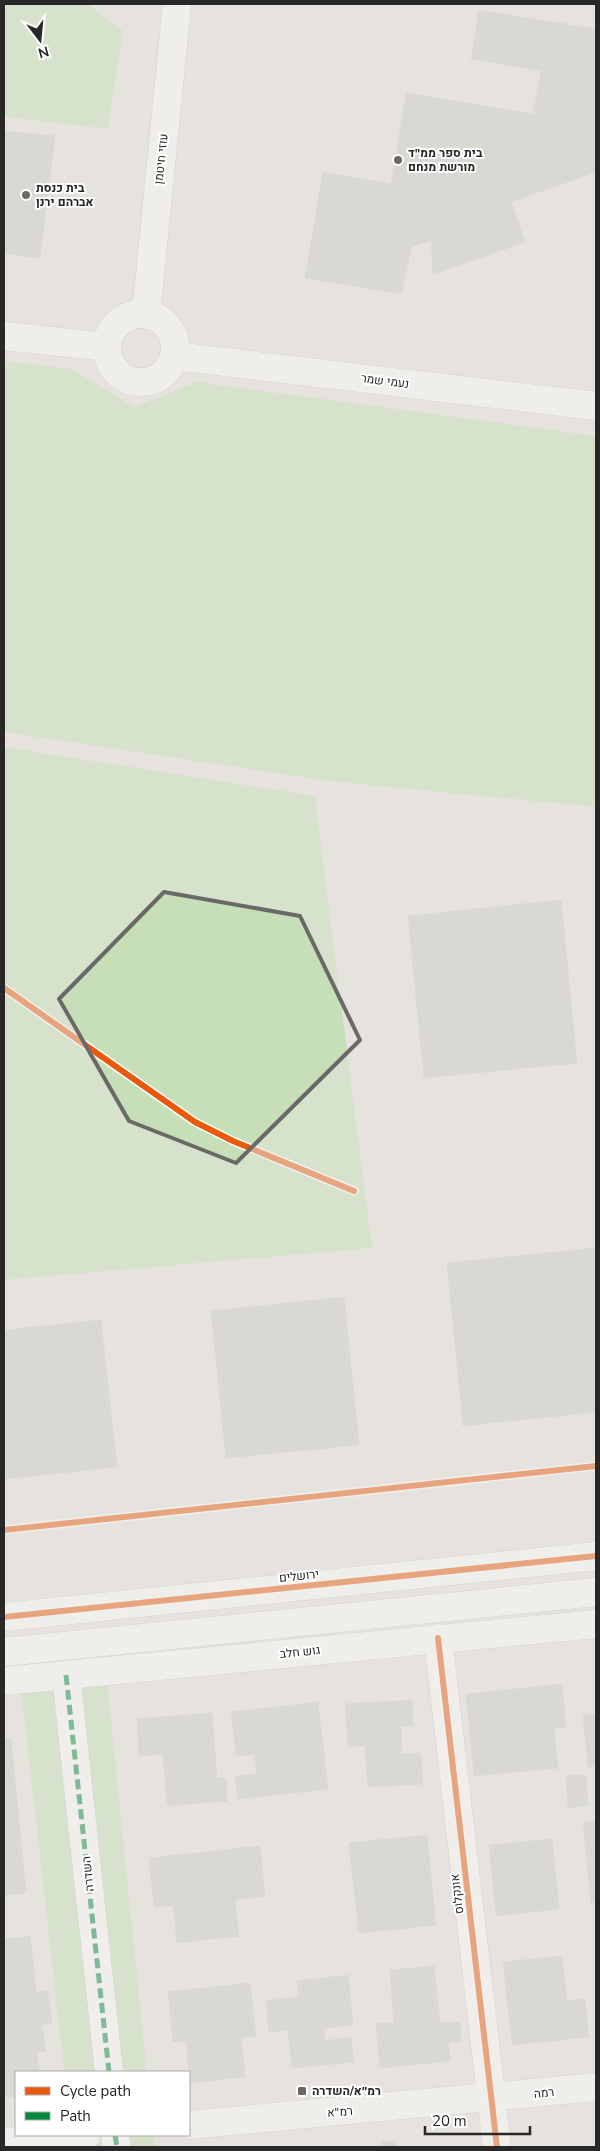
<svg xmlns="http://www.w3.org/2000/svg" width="600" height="2151" font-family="'Nunito Sans',Heebo,sans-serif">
  <rect width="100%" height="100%" fill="#e6e3de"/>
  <path fill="#c6dfb9" d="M4,4H88L123,31L108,129L4,117Z
    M4,361L72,369L134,407L197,382L596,436V807L328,781L4,732Z
    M4,747L315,796L372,1248L4,1280Z
    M106,1671L147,2072H64L20,1679Z
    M71,2135H154L155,2147H73Z"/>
  <path fill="#cbc9c5" stroke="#d1cfca" d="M479,10L596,29V117L594,118L596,125V172L511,202L525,242L433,274L431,241L412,246L401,294L305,278L323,172L391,184L406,93L533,114L541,71L471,59Z
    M4,131L55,136L40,258L4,254Z
    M561,900L577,1063L424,1078L408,916Z
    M596,1248V1412L463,1426L447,1263Z
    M344,1297L359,1445L226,1458L211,1311Z
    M101,1320L117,1467L4,1479V1330Z
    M562,1684L566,1727L554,1728L558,1768L474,1776L466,1694Z
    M412,1700L413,1726L401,1727L402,1754L421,1753L423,1784L368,1787L365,1745L348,1747L345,1704Z
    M318,1702L328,1789L238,1799L235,1776L257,1774L254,1754L236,1756L231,1712Z
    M212,1713L217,1778H226L227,1801L167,1806L163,1754L139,1756L137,1719Z
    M596,1714V1766L588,1767L583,1715Z
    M11,1738L26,1893L4,1896V1739Z
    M586,1775L588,1806L568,1808L566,1776Z
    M596,1821V1902L591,1903L583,1822Z
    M427,1835L436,1925L359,1933L349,1843Z
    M552,1839L559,1909L496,1916L489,1845Z
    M260,1846L265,1896L235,1900L239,1936L177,1943L173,1905L154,1907L149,1858Z
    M30,1936L36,1992L48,1991L52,2024L42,2025L46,2051L37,2052L39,2072H16V2096L4,2097V1939Z
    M562,1956L567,2001L585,1999L589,2037L512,2045L503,1962Z
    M434,1966L440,2023L460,2022L461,2041L449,2042L450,2061L380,2068L376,2024L394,2023L390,1970Z
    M348,1975L353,2025L324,2028L325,2041L351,2037L354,2062L292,2068L288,2030L269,2032L266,2001L299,1997L297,1981Z
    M250,1983L256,2036L241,2038L245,2077L190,2083L186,2041L173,2042L168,1992Z
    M395,2140V2147H383L382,2142Z"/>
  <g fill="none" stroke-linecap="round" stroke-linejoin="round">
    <g stroke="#c0bfbf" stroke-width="29">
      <path id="minor" d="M107 348a34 34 0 1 1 68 0a34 34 0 1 1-68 0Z
        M146,315L177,4
        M4,336L107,347
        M174,356L596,406
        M4,1617L596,1556
        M438,1638L497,2147
        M4,1652L596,1592
        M66,1675L109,2072
        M4,1681L596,1624
        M189,2125L596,2087
        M115,2135L117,2147
        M4,2142L86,2135"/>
    </g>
    <use href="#minor" stroke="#fbfbfa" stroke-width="28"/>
    <path stroke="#00873e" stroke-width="5" stroke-dasharray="10 5" stroke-linecap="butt" d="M66,1675L109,2072
      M115,2135L117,2147"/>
    <g stroke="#fff" stroke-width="9">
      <path id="cycleway" d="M4,988L195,1122L233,1141L354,1191
        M4,1530L596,1466
        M4,1617L596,1556
        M438,1638L497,2147"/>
    </g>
    <use href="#cycleway" stroke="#e8590c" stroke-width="6"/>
  </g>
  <path d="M0 0H600V2151H0ZM164,892L300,916L360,1040L236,1163L129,1121L59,999Z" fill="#e6e3de" fill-opacity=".55" fill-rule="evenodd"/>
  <path fill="none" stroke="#6a6968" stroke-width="4" stroke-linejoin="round" d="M164,892L300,916L360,1040L236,1163L129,1121L59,999Z"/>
  <g fill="#6a6968" stroke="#fff" stroke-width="2">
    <circle cx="398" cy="160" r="5"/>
    <circle cx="26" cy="195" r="5"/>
    <rect x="297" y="2086" width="10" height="10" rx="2.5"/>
  </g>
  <g text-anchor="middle" stroke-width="4" stroke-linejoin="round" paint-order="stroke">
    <g font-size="12" font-weight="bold" fill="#282828" stroke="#fff" text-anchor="start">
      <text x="408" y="157">בית ספר ממ"ד<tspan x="408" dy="14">מורשת מנחם</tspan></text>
      <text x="36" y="192">בית כנסת<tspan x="36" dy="14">אברהם ירנן</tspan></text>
      <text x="312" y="2095">רמ״א/השדרה</text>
    </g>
    <g font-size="12" fill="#282828" stroke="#fff">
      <text transform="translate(161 159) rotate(-84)" y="4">עוזי חיטמן</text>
      <text transform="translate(385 381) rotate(7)" y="4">נעמי שמר</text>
      <text transform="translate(299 1576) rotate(-6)" y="4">ירושלים</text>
      <text transform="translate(300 1652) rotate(-6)" y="4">גוש חלב</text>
      <text transform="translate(88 1874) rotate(-96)" y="4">השדרה</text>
      <text transform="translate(457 1894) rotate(-97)" y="4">אונקלוס</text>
      <text transform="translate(544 2093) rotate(-6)" y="4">רמה</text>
      <text transform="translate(340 2112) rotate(-5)" y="4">רמ"א</text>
    </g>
  </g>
  <rect width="600" height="2151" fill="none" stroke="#282828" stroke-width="10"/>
  <rect x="15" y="2071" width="175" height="65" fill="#ffffff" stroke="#a9a9a9"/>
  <rect x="25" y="2087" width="25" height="8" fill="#e8590c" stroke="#a9a9a9"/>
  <text x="60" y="2096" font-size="15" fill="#282828">Cycle path</text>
  <rect x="25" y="2112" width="25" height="8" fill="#00873e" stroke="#a9a9a9"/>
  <text x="60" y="2121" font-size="15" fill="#282828">Path</text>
  <g transform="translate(40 40) rotate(164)" stroke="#ffffff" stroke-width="4" paint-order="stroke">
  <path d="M0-4L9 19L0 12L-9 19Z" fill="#282828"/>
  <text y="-8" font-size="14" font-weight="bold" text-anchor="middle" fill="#282828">N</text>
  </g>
  <path d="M425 2126v8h105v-8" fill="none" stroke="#282828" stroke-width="2.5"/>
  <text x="432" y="2126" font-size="15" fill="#282828" stroke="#ffffff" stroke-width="4" paint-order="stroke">20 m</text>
</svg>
